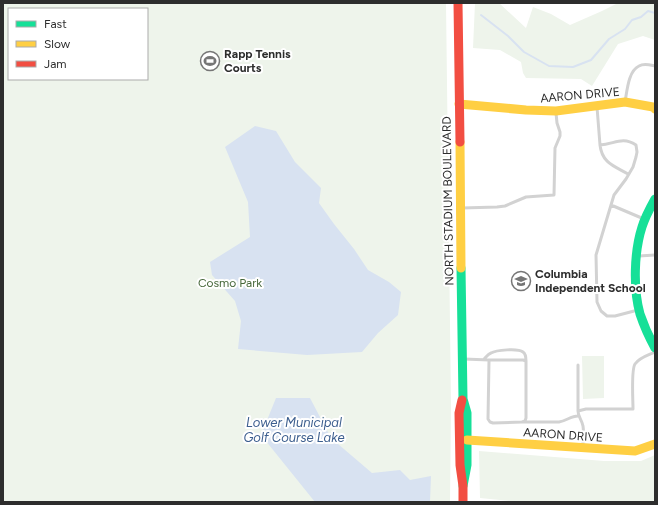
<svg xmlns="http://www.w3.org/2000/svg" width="658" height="505" font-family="Figtree,sans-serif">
  <rect width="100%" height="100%" fill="#fff"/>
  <path fill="#eef4eb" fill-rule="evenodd" d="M3,3H446L451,405L450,502H3ZM9,9H147V79H9Z
    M475,3H499L526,28L533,7L551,14L570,25L602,11L618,3H655V40L643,36L618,44L592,86L581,79L526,78L523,73L521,62L500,50L473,48Z
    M582,356H604V398L583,399Z
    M479,451L604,461H641L655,455V502H521L480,498Z"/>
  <path fill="#d8e2f1" d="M255,126L276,131L295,162L321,188L319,203L334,224L354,249L368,270L389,282L401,292L398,315L378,333L362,352L307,355L238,349L241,321L235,301L212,275L210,262L250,237L248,202L225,147Z
    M276,398H310L331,438L372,473L400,470L410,480L431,476L430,502H315L261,435Z"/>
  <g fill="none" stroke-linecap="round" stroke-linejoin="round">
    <path stroke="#d8e2f1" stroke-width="2" d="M481,15L508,36L524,52L549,66L573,67L591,60L609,39L625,29L632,20L641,17L648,11L655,13"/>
    <path stroke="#d2d2d2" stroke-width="3" d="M625,102C627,92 628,71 639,66C644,63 650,65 655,66
      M597,107L600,145C615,144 622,136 636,145L637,152L636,157L633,167L626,179L614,195L596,255L597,302L601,311L607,316H615L638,310
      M600,145C602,163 614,166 628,174
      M611,205L644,219
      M462,208L497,207L505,206L526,197L554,195L555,148L560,136V132L557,123L556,113
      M639,256L655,255
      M464,359L489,360H523L526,361V418L525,421L522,422L493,423L490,422L488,419L489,360
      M484,359C486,357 488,354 491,353C496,350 518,348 523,352C526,354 526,358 526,361
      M578,365V411
      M524,422H559C566,421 571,416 578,416
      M583,446C583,439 584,432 583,426C582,420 578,417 578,411L586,409H633C633,399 631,370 635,364C640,357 649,355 655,352"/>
    <path stroke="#16e098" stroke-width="9" d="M655,199C650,208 645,217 642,227C634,252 633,289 640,314C644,326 649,337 655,348
      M461,268L463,399L467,413V465L463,486"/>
    <path stroke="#ffcf43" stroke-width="9" d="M459,104L526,110L556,111L625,102L653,107L655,109
      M460,142L461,268
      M467,440L635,451L655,444"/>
    <path stroke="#f24e42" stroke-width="9" d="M458,3L460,142
      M462,400L459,413L460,465L463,486V502"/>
  </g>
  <defs>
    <g id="stadium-ring" transform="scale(1)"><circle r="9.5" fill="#fff" stroke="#767676" stroke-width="1.5"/><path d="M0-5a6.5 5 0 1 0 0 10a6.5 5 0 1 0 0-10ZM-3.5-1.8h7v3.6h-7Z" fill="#767676"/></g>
    <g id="school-ring" transform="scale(1)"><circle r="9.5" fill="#fff" stroke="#767676" stroke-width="1.5"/><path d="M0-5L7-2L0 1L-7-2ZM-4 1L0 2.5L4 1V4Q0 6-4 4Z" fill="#767676"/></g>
  </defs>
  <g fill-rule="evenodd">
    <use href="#stadium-ring" x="210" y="61"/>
    <use href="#school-ring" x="521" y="281"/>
  </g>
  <g text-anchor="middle" stroke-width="4" stroke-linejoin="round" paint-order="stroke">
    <g font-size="12" font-weight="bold" fill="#2d2d2d" stroke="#fff" text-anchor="start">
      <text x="224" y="58">Rapp Tennis<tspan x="224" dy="14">Courts</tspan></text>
      <text x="535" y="278">Columbia<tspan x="535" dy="14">Independent School</tspan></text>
    </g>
    <g font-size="12" fill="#2d2d2d" stroke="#fff">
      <text transform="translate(580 95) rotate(-5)" y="4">AARON DRIVE</text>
      <text transform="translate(448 201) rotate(-91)" y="4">NORTH STADIUM BOULEVARD</text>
      <text transform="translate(563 435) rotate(4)" y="4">AARON DRIVE</text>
    </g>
    <g font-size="12" fill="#47683b" stroke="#fff">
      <text x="230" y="287">Cosmo Park</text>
    </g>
    <g font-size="13" font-style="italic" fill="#3c5e8e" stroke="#fff">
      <text x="294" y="427">Lower Municipal<tspan x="294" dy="15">Golf Course Lake</tspan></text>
    </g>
  </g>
  <rect width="658" height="505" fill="none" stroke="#2d2d2d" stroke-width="8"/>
  <rect x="8" y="8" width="140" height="72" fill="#ffffff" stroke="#ababab"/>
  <rect x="16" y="21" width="20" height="6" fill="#16e098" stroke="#ababab"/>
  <text x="44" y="28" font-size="12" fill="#2d2d2d">Fast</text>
  <rect x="16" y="41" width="20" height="6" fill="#ffcf43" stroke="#ababab"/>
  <text x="44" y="48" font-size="12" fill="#2d2d2d">Slow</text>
  <rect x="16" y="61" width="20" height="6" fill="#f24e42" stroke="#ababab"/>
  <text x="44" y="68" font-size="12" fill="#2d2d2d">Jam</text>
</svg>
